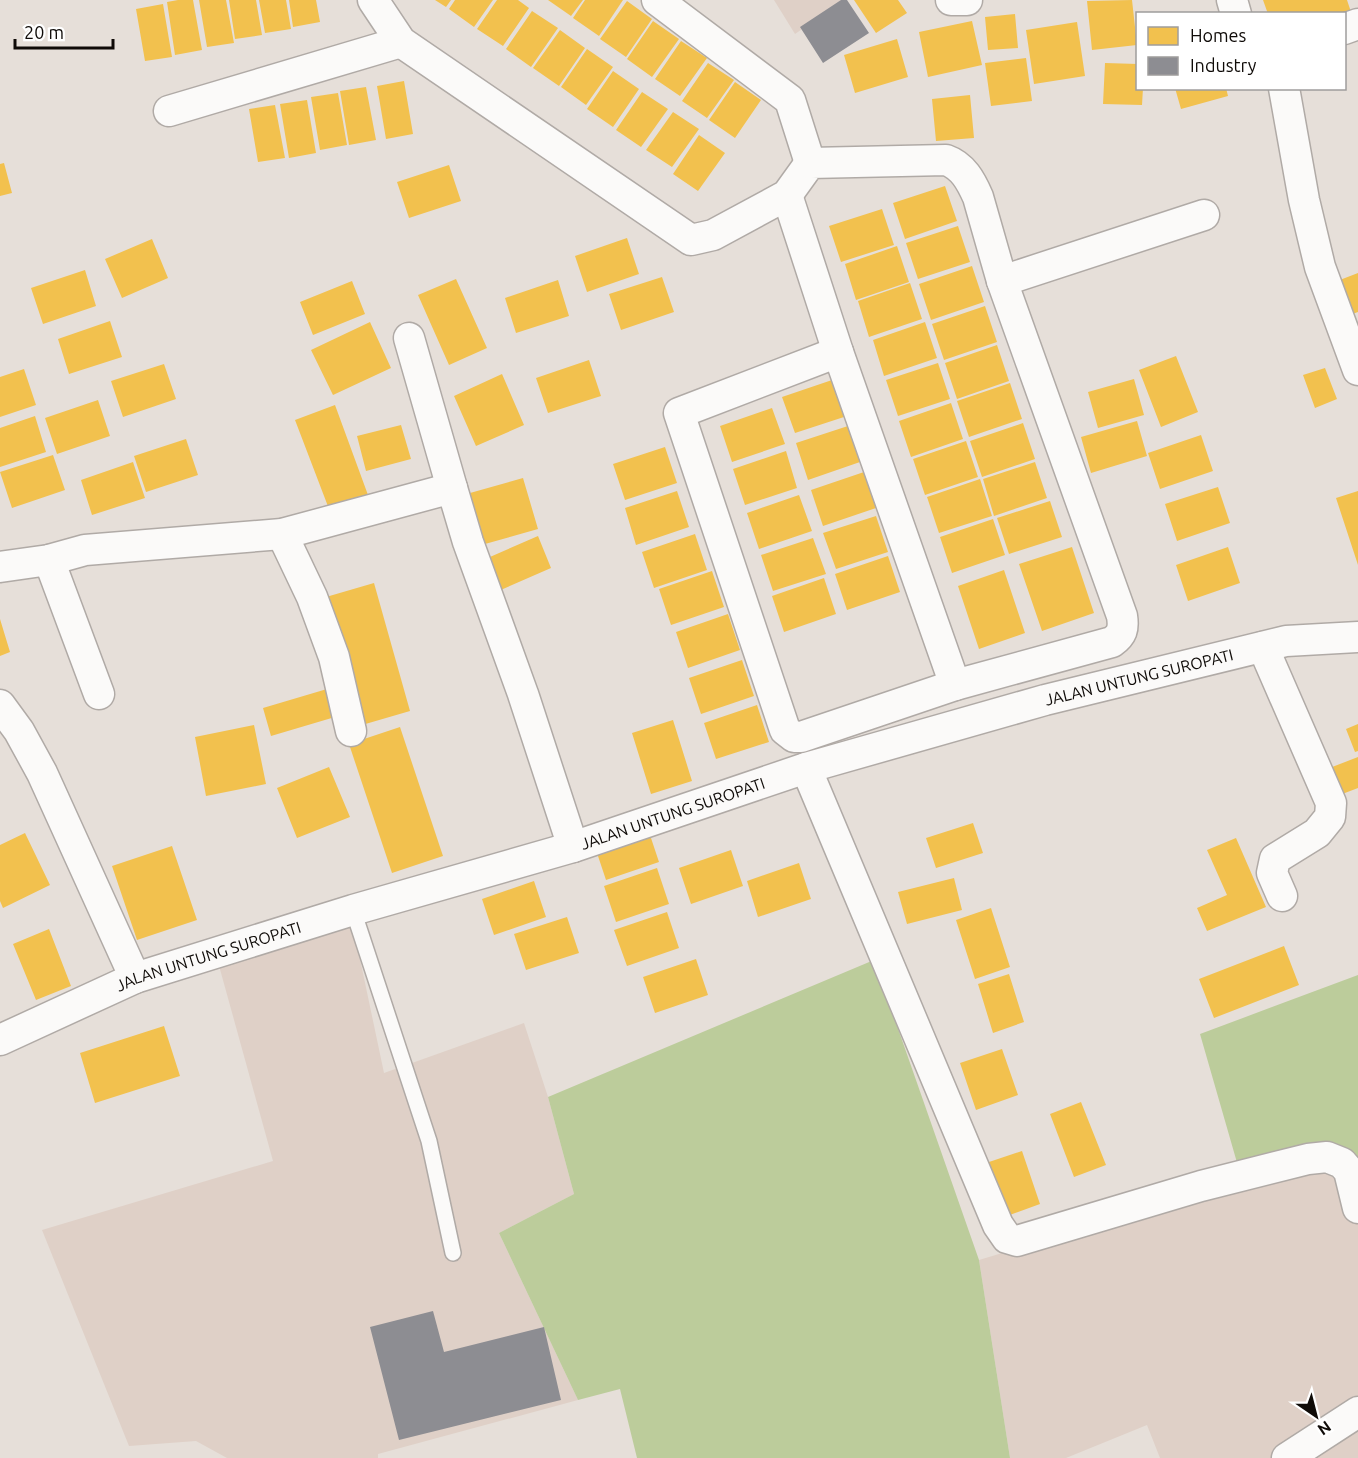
<svg xmlns="http://www.w3.org/2000/svg" width="1358" height="1458" font-family="Ubuntu,sans-serif">
  <rect width="100%" height="100%" fill="#e6dfd9"/>
  <path fill="#dfd0c7" d="M774,0H844L795,34Z
    M352,921L384,1073L524,1023L548,1097L574,1194L499,1233L578,1400L378,1454V1458H227L196,1441L129,1446L42,1230L273,1161L218,962Z
    M1354,1164L1358,1176V1458H1160L1147,1425L1066,1458H1010L979,1260L1242,1180Z"/>
  <path fill="#bccc9b" d="M874,960L979,1260L1010,1458H637L620,1389L578,1400L499,1233L574,1194L548,1097Z
    M1358,975V1162L1242,1180L1200,1034Z"/>
  <path fill="#f2c14e" d="M178,0H193L202,50L175,55L167,2Z
    M199,0H226L234,43L207,47Z
    M229,0H256L262,35L235,39Z
    M259,0H286L291,29L265,33Z
    M289,0H316L320,22L293,27Z
    M435,0H451L446,7Z
    M455,0H493L474,27L449,9Z
    M497,0H518L529,8L503,46L477,29Z
    M548,0H583L571,16Z
    M585,0H623L599,36L573,18Z
    M854,0H898L907,13L876,33Z
    M1132,0L1137,45L1092,50L1087,1Z
    M1263,0H1347L1353,18L1344,14H1268Z
    M627,1L652,19L626,57L600,39Z
    M163,4L172,57L145,61L136,9Z
    M532,11L558,28L531,67L506,49Z
    M1015,14L1018,48L988,50L985,17Z
    M653,21L679,39L652,77L627,59Z
    M972,21L982,65L928,77L919,32Z
    M1077,22L1085,76L1034,84L1026,30Z
    M560,30L585,48L559,86L533,68Z
    M897,39L908,77L855,93L844,55Z
    M681,41L707,58L680,96L655,79Z
    M587,49L613,67L586,105L561,87Z
    M1026,58L1032,101L991,106L985,63Z
    M708,63L734,80L707,118L682,101Z
    M1105,63L1138,64V88H1143L1142,105L1103,104Z
    M613,71L639,89L613,127L587,109Z
    M404,81L413,134L386,139L377,86Z
    M735,82L761,100L735,138L709,120Z
    M366,87L376,140L349,145L340,91Z
    M1175,88H1226L1228,96L1181,109Z
    M642,92L668,109L641,147L616,130Z
    M338,93L347,145L320,150L311,97Z
    M970,95L974,138L936,141L932,99Z
    M307,100L316,153L289,158L280,104Z
    M275,105L285,158L258,162L249,109Z
    M673,112L699,129L672,167L646,150Z
    M699,135L725,153L698,191L673,174Z
    M4,163L12,193L0,196V164Z
    M449,165L461,201L409,218L397,182Z
    M945,186L957,221L905,239L893,203Z
    M882,209L894,245L841,262L829,226Z
    M958,226L970,262L918,279L906,243Z
    M627,238L639,274L587,292L575,256Z
    M152,239L168,278L122,298L105,259Z
    M897,246L909,282L856,300L845,264Z
    M972,266L984,302L931,320L919,284Z
    M85,270L96,306L43,324L31,288Z
    M1358,273V312L1344,317L1332,283Z
    M662,277L674,312L621,330L609,294Z
    M456,279L487,348L449,365L418,295Z
    M558,280L569,316L516,333L505,298Z
    M352,281L365,314L313,335L300,302Z
    M910,283L922,319L869,337L858,301Z
    M985,306L997,342L944,360L932,324Z
    M110,321L122,357L69,374L58,339Z
    M370,322L391,368L333,395L311,350Z
    M925,322L937,358L884,376L873,340Z
    M997,345L1009,381L957,399L945,363Z
    M1176,356L1198,412L1161,427L1139,370Z
    M589,360L601,396L548,413L536,378Z
    M938,363L950,399L898,416L886,380Z
    M164,364L176,399L123,417L111,381Z
    M1325,368L1337,399L1315,408L1303,375Z
    M24,369L36,405L0,417V377Z
    M502,374L524,425L476,446L454,396Z
    M835,379L847,416L795,433L782,397Z
    M1134,379L1144,415L1098,428L1088,392Z
    M1010,383L1022,419L969,437L957,401Z
    M98,400L110,436L57,454L45,418Z
    M951,403L963,439L911,457L899,421Z
    M335,405L368,495L329,509L295,420Z
    M772,408L785,444L732,462L720,426Z
    M35,416L46,452L0,467V428Z
    M1137,421L1147,456L1091,473L1081,437Z
    M1023,423L1035,459L982,477L970,441Z
    M401,425L411,459L366,471L357,436Z
    M848,426L860,462L808,480L796,443Z
    M1201,435L1213,471L1160,489L1148,453Z
    M186,439L198,475L146,492L134,456Z
    M966,441L978,477L925,495L913,459Z
    M665,447L677,483L625,500L613,464Z
    M786,451L797,488L745,505L733,469Z
    M53,455L65,490L12,508L0,472Z
    M133,462L145,498L92,515L81,480Z
    M1035,462L1047,498L994,516L983,479Z
    M864,472L876,508L823,526L811,490Z
    M523,478L538,529L485,544L470,493Z
    M980,479L992,516L939,533L927,497Z
    M1218,487L1230,523L1177,541L1165,504Z
    M677,491L689,527L636,545L625,508Z
    M1358,491V565L1336,498Z
    M799,495L812,531L759,549L747,513Z
    M1050,501L1062,537L1009,554L997,518Z
    M876,516L888,552L836,569L823,533Z
    M993,519L1005,555L952,573L940,537Z
    M695,534L707,570L654,588L642,552Z
    M538,536L551,568L496,592L483,560Z
    M813,538L826,574L773,591L761,555Z
    M1072,547L1094,613L1042,631L1019,564Z
    M1228,547L1240,583L1188,601L1176,565Z
    M888,556L900,592L847,610L835,574Z
    M1004,570L1025,633L979,649L958,586Z
    M712,571L724,607L671,625L659,589Z
    M824,578L836,614L784,632L772,596Z
    M374,583L410,711L362,725L326,597Z
    M728,614L740,650L688,668L676,632Z
    M0,619L10,652L0,656Z
    M742,660L754,696L701,714L689,678Z
    M327,689L335,717L271,736L263,708Z
    M757,705L769,742L716,759L704,723Z
    M673,720L692,781L651,794L632,733Z
    M1358,724V751L1355,752L1346,729Z
    M254,725L266,784L206,796L195,737Z
    M400,727L443,856L392,873L349,744Z
    M1358,757V788L1337,796L1327,769Z
    M329,767L350,817L297,838L277,788Z
    M973,823L983,853L936,868L926,838Z
    M647,826L659,862L606,880L594,844Z
    M25,833L50,885L3,908L0,901V845Z
    M1236,838L1266,907L1207,931L1197,908L1227,895L1207,850Z
    M172,846L197,920L137,940L112,866Z
    M731,850L743,886L691,904L679,868Z
    M799,863L811,899L758,917L747,881Z
    M657,868L669,904L616,922L604,886Z
    M954,878L962,910L907,924L898,892Z
    M534,881L546,917L494,935L482,899Z
    M991,908L1010,967L975,979L956,920Z
    M667,912L679,948L627,966L614,930Z
    M567,917L579,953L526,970L514,934Z
    M49,929L71,986L36,1000L13,944Z
    M1284,946L1299,985L1214,1018L1199,979Z
    M696,959L708,995L655,1013L643,977Z
    M1009,974L1024,1022L993,1033L978,984Z
    M164,1026L180,1076L95,1103L80,1053Z
    M1002,1049L1018,1095L976,1110L960,1063Z
    M1081,1102L1106,1165L1074,1177L1050,1114Z
    M1022,1151L1040,1204L1004,1217L986,1163Z"/>
  <path fill="#8d8d92" d="M841,0H847L869,33L823,63L800,27Z
    M433,1311L444,1352L544,1327L561,1400L399,1440L370,1327Z"/>
  <g fill="none" stroke-linecap="round" stroke-linejoin="round">
    <g stroke="#b0aaa6" stroke-width="18">
      <path id="service" d="M353,910L429,1141L453,1253"/>
    </g>
    <g stroke="#b0aaa6" stroke-width="33">
      <g id="minor">
        <path d="M373,0L401,42L691,240L713,235L787,195L810,163L946,160C963,166 971,181 978,197L1002,281L1122,616C1124,629 1122,635 1112,642L955,685L801,737H794L785,730L679,413L838,352"/>
        <path d="M657,0L790,100L810,163"/>
        <path d="M951,0H967"/>
        <path d="M1232,0L1236,14"/>
        <path d="M1344,29L1358,24"/>
        <path d="M1284,88L1304,200L1320,267L1358,370"/>
        <path d="M169,111L401,42"/>
        <path d="M787,195L838,352L955,685"/>
        <path d="M1002,281L1204,215"/>
        <path d="M409,338L452,488"/>
        <path d="M282,534L312,597L334,657L351,731"/>
        <path d="M49,560L99,694"/>
        <path d="M0,567L49,560L85,550L282,534L452,488L468,542L523,694L573,847"/>
        <path d="M1263,647L1331,803L1330,817L1317,833L1275,859L1272,873L1282,896"/>
        <path d="M0,705L19,731L42,773L135,978"/>
        <path d="M806,768L998,1225L1007,1238L1017,1241L1201,1186L1308,1159L1327,1157L1342,1163L1349,1171L1358,1208"/>
        <path id="s1" d="M0,1040L135,978L353,910L573,847L806,768L1045,700L1286,641L1358,637"/>
        <path d="M1287,1458L1358,1412"/>
      </g>
    </g>
    <use href="#service" stroke="#fbfaf9" stroke-width="15"/>
    <use href="#minor" stroke="#fbfaf9" stroke-width="30"/>
  </g>
  <g text-anchor="middle" stroke-width="6" stroke-linejoin="round" paint-order="stroke">
    <g font-size="16" fill="#0f0b08" stroke="#fff">
      <text dy="6" stroke="none"><textPath href="#s1" startOffset="1197">JALAN UNTUNG SUROPATI</textPath></text>
      <text dy="6" stroke="none"><textPath href="#s1" startOffset="711">JALAN UNTUNG SUROPATI</textPath></text>
      <text dy="6" stroke="none"><textPath href="#s1" startOffset="225">JALAN UNTUNG SUROPATI</textPath></text>
    </g>
  </g>
  <rect x="1136" y="12" width="210" height="78" fill="#ffffff" stroke="#9f9d9c" stroke-width="1.5"/>
  <rect x="1148" y="27" width="30" height="18" fill="#f2c14e" stroke="#9f9d9c" stroke-width="1.5"/>
  <text x="1190" y="42" font-size="18" fill="#0f0b08">Homes</text>
  <rect x="1148" y="57" width="30" height="18" fill="#8d8d92" stroke="#9f9d9c" stroke-width="1.5"/>
  <text x="1190" y="72" font-size="18" fill="#0f0b08">Industry</text>
  <g transform="translate(1316 1416) rotate(145)" stroke="#ffffff" stroke-width="4.5" paint-order="stroke">
  <path d="M0-4.5L10 22L0 15L-10 22Z" fill="#0f0b08"/>
  <text y="-9" font-size="16" font-weight="bold" text-anchor="middle" fill="#0f0b08">N</text>
  </g>
  <path d="M15 39v9h98v-9" fill="none" stroke="#0f0b08" stroke-width="3"/>
  <text x="24" y="39" font-size="18" fill="#0f0b08" stroke="#ffffff" stroke-width="4.5" paint-order="stroke">20 m</text>
</svg>
